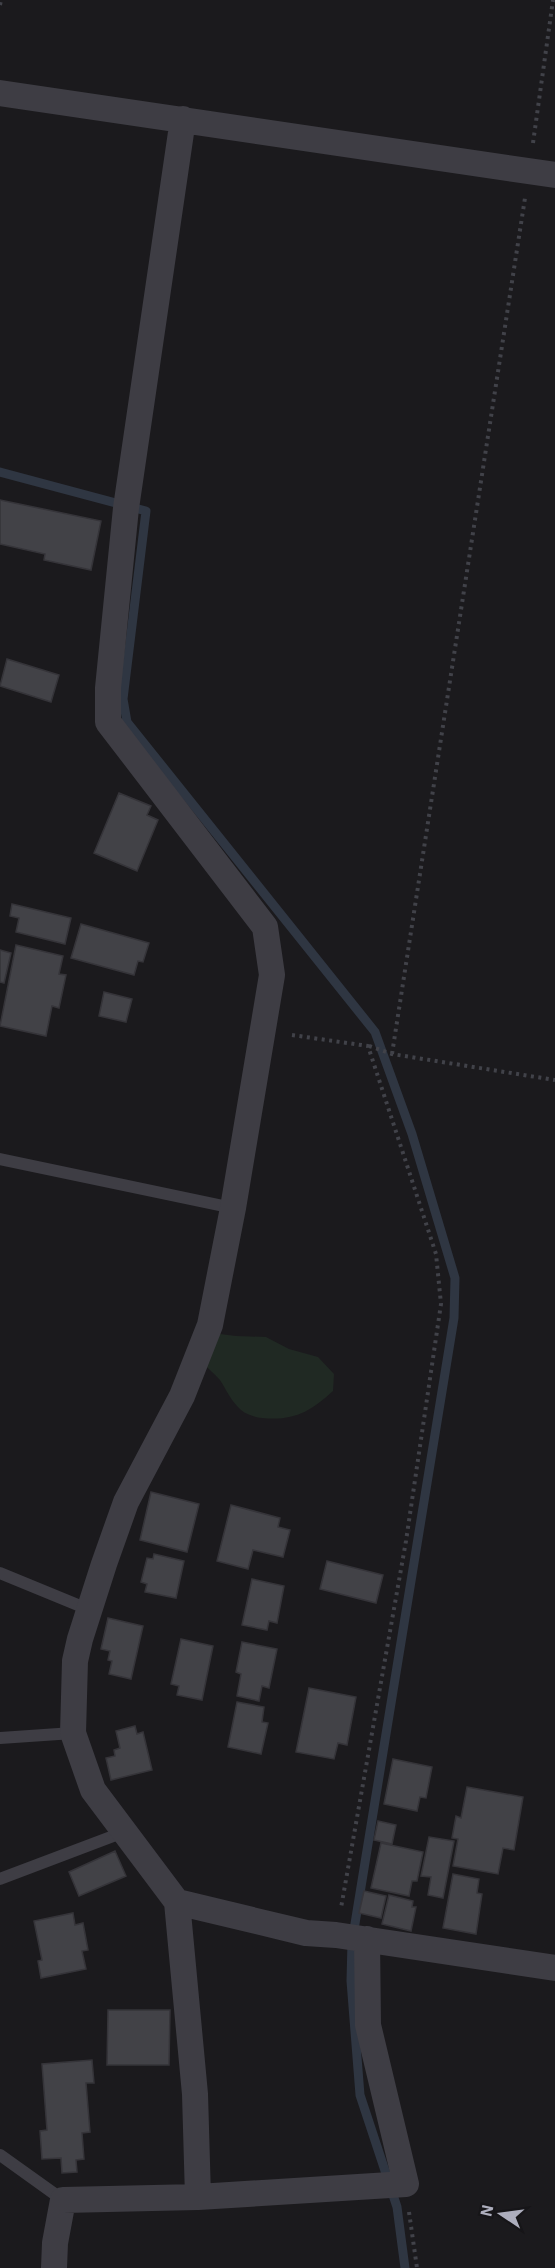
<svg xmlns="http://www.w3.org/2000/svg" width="555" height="2268" font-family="'IBM Plex Sans',sans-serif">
  <rect width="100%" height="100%" fill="#1b1a1d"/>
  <path fill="#202923" d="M220,1334L236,1336L266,1337L289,1349L318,1357L334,1374L333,1391C310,1412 294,1421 262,1418C255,1417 247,1415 241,1410C231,1401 227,1391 220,1380C215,1374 208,1369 203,1363Z"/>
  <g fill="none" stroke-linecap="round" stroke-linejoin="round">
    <path stroke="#2f3642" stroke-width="9" d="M0,472L146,511L123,699L127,722L375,1032L412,1134L455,1278L454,1318L352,1942L351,1981L360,2095L397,2207L405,2268"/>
  </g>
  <path fill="#424247" stroke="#353439" stroke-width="1.5" d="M0,500L101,521L91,570L44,560L45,554L0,544Z
    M7,659L59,675L51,702L0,686Z
    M119,793L151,806L147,815L158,820L137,871L94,853Z
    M12,904L71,918L65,944L16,932L19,918L10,916Z
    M81,924L149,943L143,962L138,961L134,975L71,958Z
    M16,945L63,956L59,974L66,975L59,1008L52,1006L46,1036L0,1026Z
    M0,950L11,953L4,983L0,982Z
    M104,992L132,999L126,1022L99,1016Z
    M151,1492L199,1504L187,1552L140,1540Z
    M231,1505L280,1518L278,1527L290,1530L283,1557L253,1550L248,1569L217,1561Z
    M154,1554L184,1561L176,1598L145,1592L147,1584L141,1582L147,1558L153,1559Z
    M327,1561L383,1575L376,1603L320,1589Z
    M252,1579L284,1586L277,1623L269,1621L267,1630L242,1625Z
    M108,1618L143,1626L131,1679L109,1674L112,1661L108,1660L110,1651L101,1649Z
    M181,1639L213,1646L202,1700L177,1695L179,1686L171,1684Z
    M242,1642L277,1649L269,1688L262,1686L259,1701L237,1696L241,1674L236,1672Z
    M309,1688L356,1697L347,1745L338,1743L334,1759L296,1752Z
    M237,1702L264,1707L262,1722L268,1723L261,1754L228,1747Z
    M135,1726L137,1734L143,1732L152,1770L111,1780L106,1758L115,1756L114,1750L120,1748L116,1731Z
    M393,1759L432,1767L426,1798L420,1797L417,1811L384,1804Z
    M467,1787L523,1797L514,1850L503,1848L498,1874L453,1866L458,1839L452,1838L456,1816L461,1818Z
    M378,1821L396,1825L392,1844L374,1840Z
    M429,1837L454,1841L443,1898L428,1895L431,1877L421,1876Z
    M381,1843L423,1852L417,1881H412L409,1896L371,1888Z
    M115,1851L126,1876L79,1896L69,1872Z
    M453,1874L479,1879L477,1893L482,1894L476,1934L443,1928Z
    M364,1891L386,1896L381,1918L359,1913Z
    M389,1895L413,1901L412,1907H416L411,1931L382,1924Z
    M73,1913L75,1925L83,1923L88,1950L82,1951L86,1969L41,1978L38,1961L42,1960L34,1921Z
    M108,2010H170L169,2065H107Z
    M92,2060L94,2083H86L90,2132L82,2133L84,2159L76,2160L77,2172L62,2173L61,2158L42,2159L40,2131L47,2130L42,2064Z"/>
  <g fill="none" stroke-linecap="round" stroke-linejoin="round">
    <path stroke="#414249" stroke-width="4" stroke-dasharray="3 4.5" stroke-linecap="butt" d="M0,5L1,0
      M533,143L553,0
      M292,1035L368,1046L436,1254L441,1304L406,1541L341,1908
      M369,1046L392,1054L555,1080
      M392,1054L525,198
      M409,2212L417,2268"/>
    <path stroke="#3e3d44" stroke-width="12" d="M0,1159L233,1208
      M0,1573L90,1610
      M0,1738L73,1733
      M0,1879L124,1832
      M0,2155L63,2200"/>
    <path stroke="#3e3d44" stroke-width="26" d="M0,93L555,175
      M183,119L126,508L108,688V722L265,927L272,975L233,1208L210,1325L182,1396L126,1502L104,1564L80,1639L75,1661L73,1733L93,1790L177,1902L195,2094L198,2197
      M177,1902L306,1933L336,1935L555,1968
      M54,2268L55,2243L63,2200L198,2197L406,2184L368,2025L367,1939"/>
  </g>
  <g transform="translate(501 2214) rotate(283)" stroke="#161518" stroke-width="4.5" paint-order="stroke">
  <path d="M0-4.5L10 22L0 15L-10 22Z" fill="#adaebd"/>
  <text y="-9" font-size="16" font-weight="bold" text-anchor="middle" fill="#adaebd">N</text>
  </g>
</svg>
